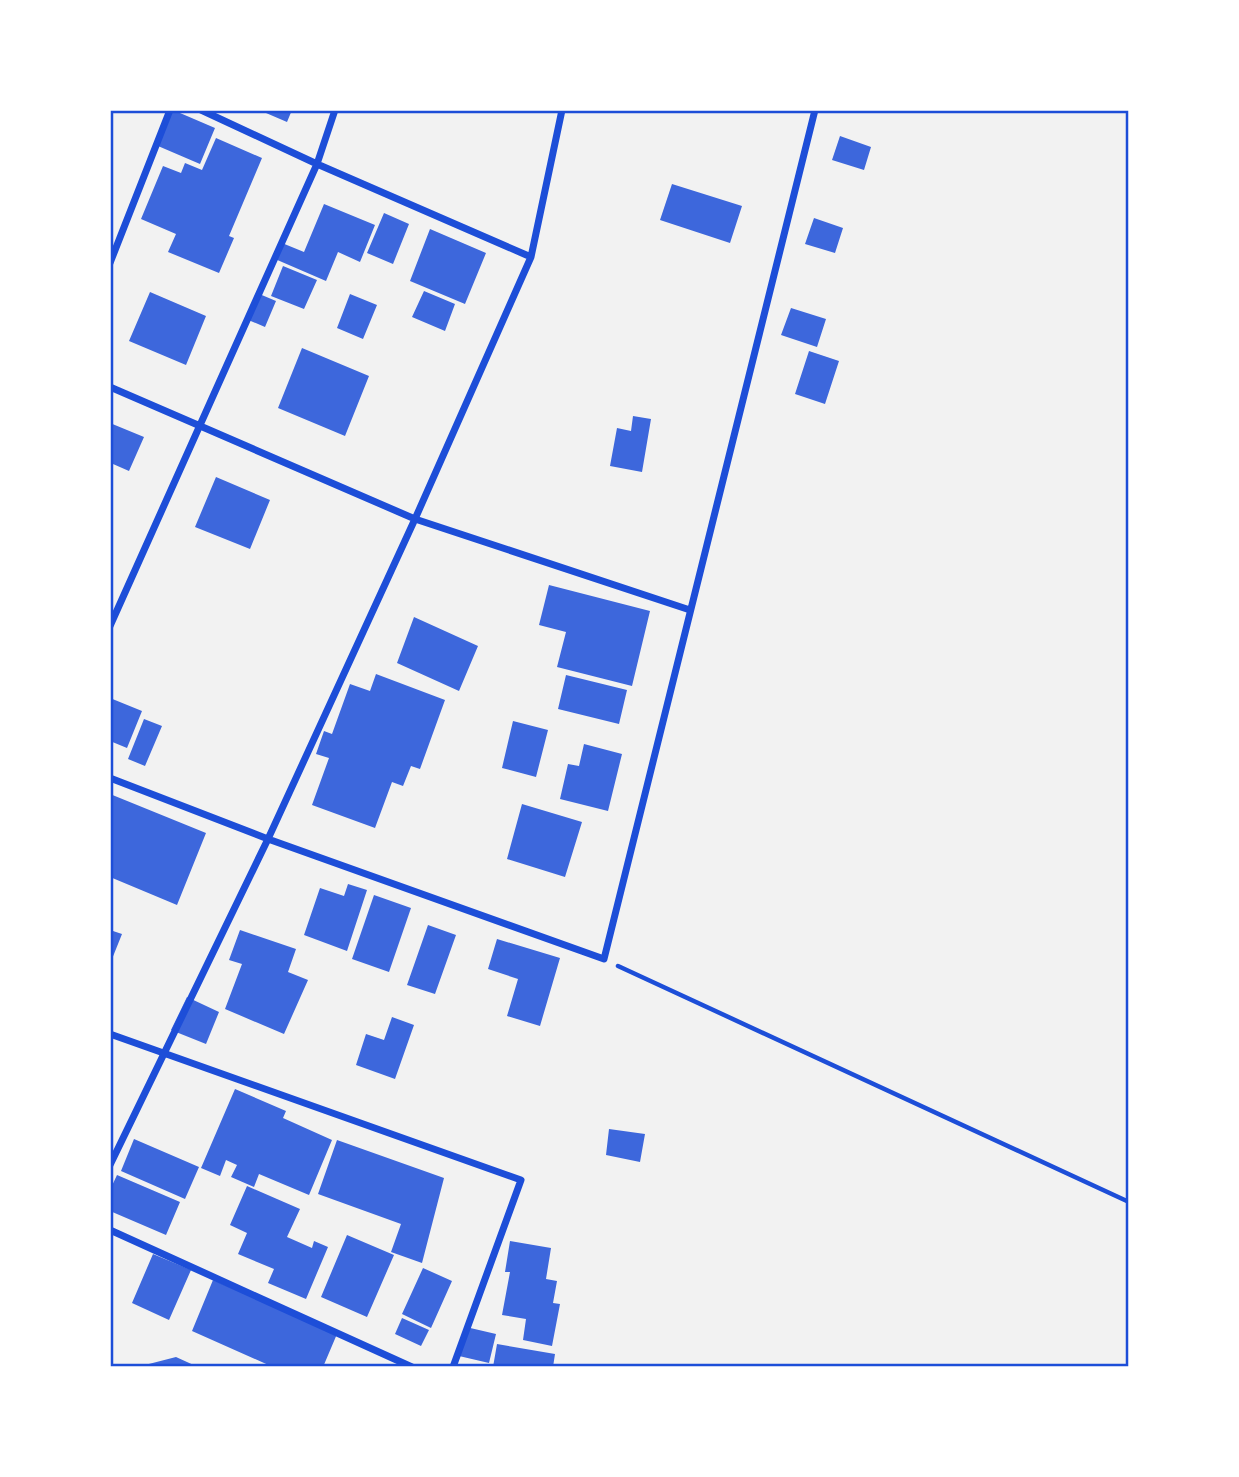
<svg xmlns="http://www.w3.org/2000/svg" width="1239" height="1477" font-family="'Public Sans',sans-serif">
  <rect width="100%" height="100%" fill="#f2f2f2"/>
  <path fill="#3d67dc" d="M173,110L215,128L200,164L158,146Z
    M259,110H292L287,122Z
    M840,136L871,147L864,170L832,160Z
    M216,138L262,158L229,236L234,238L219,273L168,252L176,234L141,219L163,166L181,173L185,163L202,170Z
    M672,184L742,206L730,243L660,220Z
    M324,204L375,225L360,262L338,252L326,281L275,259L282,243L304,252Z
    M384,213L409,224L393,264L367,253Z
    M814,218L843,228L835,253L805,244Z
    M430,229L486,253L465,304L410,281Z
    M283,266L317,280L304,309L271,296Z
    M424,291L455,304L445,331L412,317Z
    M150,292L206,316L186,365L129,341Z
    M257,293L276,301L265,327L246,319Z
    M350,294L377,305L363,339L337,328Z
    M791,308L826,319L817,347L781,335Z
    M302,348L369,376L345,436L278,408Z
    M809,351L839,361L825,404L795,394Z
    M633,416L651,419L642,472L610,466L617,428L631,431Z
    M110,423L144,437L129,471L113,464L110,471Z
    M216,477L270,500L250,549L195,527Z
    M549,585L650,611L632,686L557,667L566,632L539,625Z
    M414,617L478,646L459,691L397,663Z
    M376,674L445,700L420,769L411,766L403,786L392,782L375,828L312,805L329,758L316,754L324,731L332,734L350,684L370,691Z
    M566,675L627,690L619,724L558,709Z
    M110,698L142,711L127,748L110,741Z
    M144,719L162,726L145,766L128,759Z
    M513,721L548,730L536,777L502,768Z
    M584,744L622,754L608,811L560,799L568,764L579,766Z
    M110,794L206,833L177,905L110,877Z
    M522,804L582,822L565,877L507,859Z
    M348,884L367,890L347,951L304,935L320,888L344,896Z
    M374,895L411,908L389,972L352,959Z
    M428,925L456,935L435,994L407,985Z
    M110,930L122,934L110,964Z
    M240,930L296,949L288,972L308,980L284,1034L225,1009L242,964L229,960Z
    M497,939L560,958L540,1026L507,1016L518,979L488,969Z
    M187,997L219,1012L206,1044L171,1030Z
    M392,1017L414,1025L395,1079L356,1065L366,1034L384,1040Z
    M235,1089L286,1111L283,1118L332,1140L309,1195L259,1174L254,1187L231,1177L237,1165L226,1160L220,1176L201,1168Z
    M609,1129L645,1134L640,1162L606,1155Z
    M134,1139L199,1167L185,1199L121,1171Z
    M337,1140L444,1178L422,1263L391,1252L401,1224L318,1194Z
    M117,1175L180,1202L166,1235L110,1211V1190Z
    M247,1186L300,1209L287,1237L312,1248L314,1241L328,1247L306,1299L268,1283L274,1269L238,1254L247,1233L230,1225Z
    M347,1235L394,1255L367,1317L321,1297Z
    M510,1241L551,1248L546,1279L557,1281L553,1303L560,1304L552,1346L523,1340L526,1319L502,1315L510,1272H505Z
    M153,1254L191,1270L169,1320L132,1303Z
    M423,1268L452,1281L431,1328L402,1314Z
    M213,1280L337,1334L323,1367H273L192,1331Z
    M402,1318L429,1330L421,1346L395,1334Z
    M466,1327L496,1334L489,1363L459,1356Z
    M497,1344L555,1354L553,1367H493Z
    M176,1357L198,1367H142L141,1366Z"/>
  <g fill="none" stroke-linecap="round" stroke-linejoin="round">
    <path stroke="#1d4ed8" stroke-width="4.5" d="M618,966L1129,1202"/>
    <path stroke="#1d4ed8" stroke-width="7" d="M201,110L317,164L531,257
      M110,263L170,110
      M110,387L415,519L690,610
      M110,626L317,164L335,110
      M110,778L268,839L604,959L815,110
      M110,1034L521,1180L453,1367
      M110,1165L268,839L415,519L531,257L562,110
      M110,1230L412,1367"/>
  </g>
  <rect width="1239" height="1477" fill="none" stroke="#ffffff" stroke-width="224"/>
  <rect x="112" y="112" width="1015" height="1253" fill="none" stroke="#1d4ed8" stroke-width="2.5"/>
</svg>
